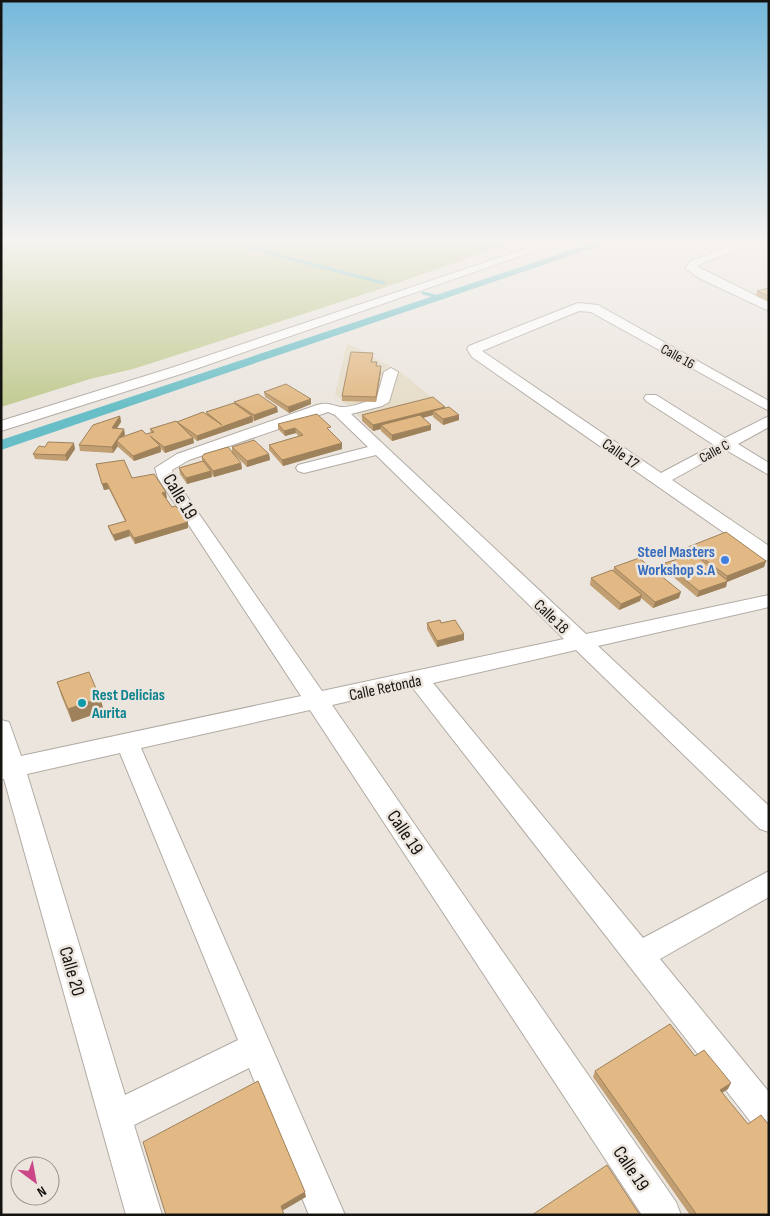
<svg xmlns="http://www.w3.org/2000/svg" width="770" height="1216" font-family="'Sofia Sans Condensed',sans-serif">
  <rect width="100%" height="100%" fill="#ebe5de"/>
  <path fill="#e5dcc7" d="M347,343L399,371L435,400L362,419L335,394Z"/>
  <path fill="#c1ca90" d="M1,240H520L380,289L180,354L133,369L90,379L1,407Z"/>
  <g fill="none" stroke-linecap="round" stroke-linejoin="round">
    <path stroke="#68bec6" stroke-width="3" d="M218,240L384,283
      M423,293L443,298"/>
    <path fill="#68bec6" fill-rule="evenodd" d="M602,240H616L1,450V440Z"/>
    <g stroke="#b1aba4" stroke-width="2">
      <path id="minor" d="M552,240H566L184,373L1,431V421L174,367Z
        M749,240H763L700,264L698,267L769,302V311L699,278L685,268L692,260Z
        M578,303L598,305L769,401V411L591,312L579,311L482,351L661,473L714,445L646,401L644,398L646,395H656L725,438L769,416V427L738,444L769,463V475L726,450L672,480L769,546V561L762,559L472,357L467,349L469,346Z
        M391,368L398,372L389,402L382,406L351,414L586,634L769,595V607L598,646L769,806V832L760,829L576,650L433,683L643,938L769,871V897L660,959L769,1092V1134L757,1130L412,687L332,705L676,1202L681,1215H642L310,710L141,748L345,1215H309L249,1068L134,1125L162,1215H126L4,779H1V720L9,722L21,756L301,696L158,478L155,468L177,454L317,405C327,402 331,405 341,407C350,408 369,401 377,397L384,372ZM328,412L335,415L368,447L298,465L296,468L298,471L304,473L376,455L564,639L322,691L174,478L172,470L189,460ZM120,753L238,1040L125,1095L27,774Z"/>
    </g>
    <use href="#minor" fill="#fff" fill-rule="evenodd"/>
  </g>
  <path fill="#c29f72" d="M769,288V302L756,296L757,291Z
    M373,353L372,362L377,366L381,371L376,402L342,401V396Z
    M264,392L311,399V404L289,413L265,397Z
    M234,402L278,412L254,421L253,420V422L197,441L193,438L194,443L165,453L161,449V452L134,461L118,447V446L113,453L80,451L79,445L120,416L121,422L117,428L125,434L124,437L146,434L151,433L150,429L177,423L207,415L206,412L235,404Z
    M445,407V408L459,415V420L443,425L433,417V415L423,418L431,425V430L392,441L381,431V429L373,431L362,421V415Z
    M278,424L331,432L342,449L283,466L269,450V445L299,437L296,433L285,436L278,429Z
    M232,447L269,454L270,460L247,467L235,455L241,463L242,469L214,477L211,474L212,477L187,484L180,474L179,468L202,461V457L232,452Z
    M75,449L67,461L35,459L33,454Z
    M96,464L132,478L167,498H166L172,507L188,522V528L135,544L130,536L115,541L110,532L108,526L125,521L109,489L104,490Z
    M688,547L766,561L764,567L727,582L726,587L697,597L664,569L665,563L689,555L686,553Z
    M614,567L679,598L653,608L641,598L640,601L619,610L590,585L591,578L613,571Z
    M427,623H441L464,640L437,647L427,629Z
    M57,682L100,698L104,711L72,722L61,695Z
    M695,1056L728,1089L722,1093L769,1215H690L593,1077L595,1071Z"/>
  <path fill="#9e825c" d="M381,366V371L376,402V397Z
    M311,399V404L289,413L288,407Z
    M277,407L278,412L254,421V415Z
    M445,407V412L433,411V415L384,428L381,425V429L373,431V425Z
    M459,415V420L443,425V419Z
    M120,416L121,422L113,434L112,428Z
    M252,416L253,422L197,441V436Z
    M431,425V430L392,441V435Z
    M295,428L296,433L285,436L284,431Z
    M124,429L125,434L119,443L117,441L118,446L113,453L112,447Z
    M193,438L194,443L165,453L164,447Z
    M74,443L75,449L67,461L65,455Z
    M342,443V449L283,466L282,460Z
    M160,446L161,452L134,461L133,456Z
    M269,454L270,460L247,467V461Z
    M241,463L242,469L214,477L213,471Z
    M211,471L212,477L187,484L186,478Z
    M107,483L109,489L104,490L102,484Z
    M166,492L167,498H163L162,493Z
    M188,522V528L135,544L134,538Z
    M129,530L130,536L115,541L113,535Z
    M766,561L764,567L727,582L726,587L697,597L699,591L726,581L727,576Z
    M681,592L679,598L653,608L655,602Z
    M642,595L640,601L619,610L621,604Z
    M464,634V640L437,647V641Z
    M100,698L104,711L72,722L68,709Z
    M731,1083L728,1089L717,1096L720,1090Z
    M305,1192L306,1197L282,1211L281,1206Z"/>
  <path fill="#e2b984" stroke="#9e825c" d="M769,288V296L757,291Z
    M351,352L373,353L371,362H377L376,366H381L376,397L342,396Z
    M286,384L311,399L288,407L264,392Z
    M258,394L277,407L254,415L234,402Z
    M433,397L445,407L373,425L362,415Z
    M234,403L252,416L197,436L177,422L203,412L222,425L206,412Z
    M449,407L459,415L443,419L433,411Z
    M317,414L331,427L327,428L342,443L282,460L269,445L303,435L295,428L284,431L278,424Z
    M420,415L431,425L392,435L381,425Z
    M120,416L112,428L124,429L112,447L79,445L93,425Z
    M176,421L193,438L164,447L150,436L160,446L133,456L117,441L119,438L142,430L146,434L154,432L150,429Z
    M254,440L269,454L247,461L232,447Z
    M48,442L74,443L65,455L33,454L39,446L45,447Z
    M228,447L241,463L213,471L202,457L204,454Z
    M124,460L132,478L154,474L166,492L162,493L172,507L176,506L188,522L134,538L129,530L113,535L108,526L126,521L107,483L102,484L96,464Z
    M203,461L211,471L186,478L179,468Z
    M726,532L766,561L727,576L688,547Z
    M694,554L728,581L699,591L665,563Z
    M639,558L681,592L655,602L614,567Z
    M612,570L642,595L621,604L591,578Z
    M440,620L441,623L455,620L464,634L437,641L427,623Z
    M89,672L100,698L68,709L57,682Z
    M670,1024L695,1056L704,1050L731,1083L720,1090L748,1124L761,1115L769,1125V1215H697L595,1071Z
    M258,1081L305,1192L281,1206L284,1215H166L143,1142Z
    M607,1165L640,1215H532Z"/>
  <linearGradient id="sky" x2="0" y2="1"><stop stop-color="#75b8da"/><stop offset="0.59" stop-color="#f6f3f0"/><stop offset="1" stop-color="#f6f3f0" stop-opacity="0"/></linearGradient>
  <rect width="770" height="410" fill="url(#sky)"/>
  <circle fill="#3f7fe0" stroke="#ebe5de" stroke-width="2" cx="725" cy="560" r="5"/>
  <circle fill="#0f9aa8" stroke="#ebe5de" stroke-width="2" cx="82" cy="703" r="5"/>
  <g text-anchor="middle" stroke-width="5" stroke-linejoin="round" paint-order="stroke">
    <g font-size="14" fill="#151310" stroke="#ebe5de">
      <text transform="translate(678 356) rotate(29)" y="5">Calle 16</text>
      <text transform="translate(714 451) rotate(-29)" y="5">Calle C</text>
    </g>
    <g font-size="16" fill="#151310" stroke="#ebe5de">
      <text transform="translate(621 453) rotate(35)" y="6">Calle 17</text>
      <text transform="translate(552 616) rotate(44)" y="6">Calle 18</text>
      <text transform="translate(385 687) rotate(-12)" y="6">Calle Retonda</text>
    </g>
    <g font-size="16" font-weight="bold" fill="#366cbe" stroke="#ebe5de" text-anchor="end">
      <text x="715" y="557">Steel Masters<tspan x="715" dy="18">Workshop S.A</tspan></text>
    </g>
    <g font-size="16" font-weight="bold" fill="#0d838f" stroke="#ebe5de" text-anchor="start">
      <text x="92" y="700">Rest Delicias<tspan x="92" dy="18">Aurita</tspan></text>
    </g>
    <g font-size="19" fill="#151310" stroke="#ebe5de">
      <text transform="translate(181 496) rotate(59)" y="7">Calle 19</text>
      <text transform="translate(406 832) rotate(56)" y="7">Calle 19</text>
      <text transform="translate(73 971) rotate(74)" y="7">Calle 20</text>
      <text transform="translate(632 1168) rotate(56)" y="7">Calle 19</text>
    </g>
  </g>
  <rect width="770" height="1216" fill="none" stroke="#151310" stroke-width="5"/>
  <g transform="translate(35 1181) rotate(148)"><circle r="24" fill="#ebe5de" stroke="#95918c"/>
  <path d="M0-4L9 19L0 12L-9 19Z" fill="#cb4687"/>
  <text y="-8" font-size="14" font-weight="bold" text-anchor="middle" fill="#151310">N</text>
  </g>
</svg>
